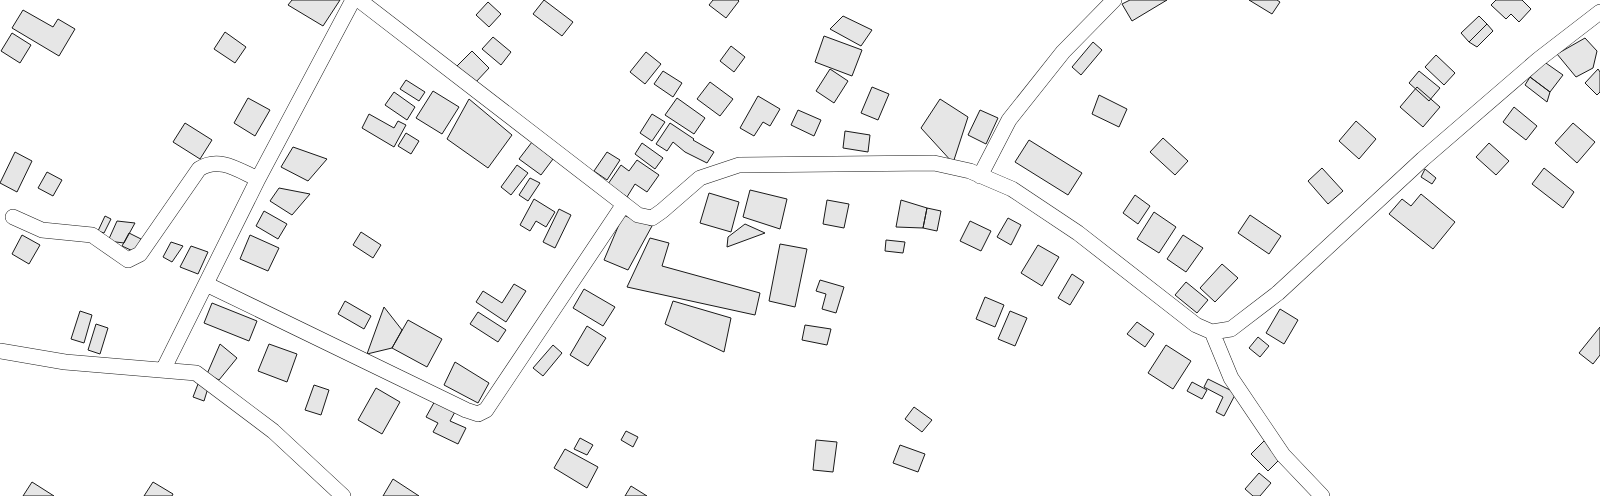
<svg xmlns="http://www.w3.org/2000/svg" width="1600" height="496" font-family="'Noto Serif',serif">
  <rect width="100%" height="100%" fill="#fff"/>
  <path fill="#e6e6e6" stroke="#1a1a1a" d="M292,0H340L323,26L288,5Z
    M544,0L573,22L562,36L533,14Z
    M713,0H738L739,1L726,18L709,5Z
    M1130,0H1167L1132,21L1122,4Z
    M1249,0H1277L1280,2L1272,14Z
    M1496,0H1522L1531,9L1519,22L1511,14L1506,19L1491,5Z
    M488,2L501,14L489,27L476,15Z
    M23,10L53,27L58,19L75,29L59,56L12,28Z
    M843,16L872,30L861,46L830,29Z
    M1479,16L1487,24L1469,42L1461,33Z
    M1487,24L1493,31L1477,47L1469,42Z
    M225,32L246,47L235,63L214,49Z
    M12,33L31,45L20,63L1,51Z
    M824,36L862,50L852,76L815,62Z
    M493,37L511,52L501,65L482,49Z
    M1585,38L1597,51L1593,68L1576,77L1557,54Z
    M1093,42L1102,50L1081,75L1072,67Z
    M731,46L745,57L734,72L720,61Z
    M472,51L489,68L475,83L457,66Z
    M646,52L661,64L645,84L630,72Z
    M1436,55L1455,73L1444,85L1425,67Z
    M1543,61L1563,75L1550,92L1530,77Z
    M830,69L848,81L834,103L816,91Z
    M1598,69L1600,72V92L1597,95L1585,83Z
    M663,71L682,83L673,97L654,84Z
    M1419,71L1440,88L1429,101L1409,83Z
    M1530,77L1550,92L1547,102L1525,85Z
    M406,80L425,92L419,101L400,89Z
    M710,82L733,99L720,116L697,99Z
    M872,87L889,94L878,120L861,113Z
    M1417,87L1440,107L1423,127L1400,107Z
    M433,91L459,107L442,134L416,118Z
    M394,92L415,107L407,120L385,105Z
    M1099,95L1127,109L1119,127L1092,114Z
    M758,96L780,109L770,126L763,122L754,136L740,128Z
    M248,98L270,110L255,136L234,123Z
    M677,98L705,118L694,134L665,115Z
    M469,99L512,135L488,168L447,139Z
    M940,99L968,117L953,163L921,128Z
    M1514,107L1537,126L1526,140L1503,122Z
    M798,110L821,120L814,136L791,125Z
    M980,110L998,118L986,144L968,135Z
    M369,114L394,128L398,121L406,125L394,147L362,128Z
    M652,114L665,122L652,141L640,133Z
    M1356,121L1376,139L1359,159L1339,141Z
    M185,123L212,140L200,159L173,142Z
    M670,123L694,139L693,140L714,152L707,163L685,152L673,142L667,151L656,144Z
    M1573,123L1595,142L1577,163L1555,143Z
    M845,131L870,135L868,152L843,148Z
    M406,133L419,141L411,154L398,146Z
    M1163,138L1188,161L1175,175L1150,152Z
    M1029,140L1082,173L1068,195L1015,162Z
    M532,142L553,159L541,175L519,159Z
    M642,143L663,158L655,169L635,154Z
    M1489,143L1509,161L1496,175L1476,157Z
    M293,147L327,159L308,181L281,167Z
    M15,152L32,161L17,192L0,183Z
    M607,152L620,160L607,180L594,171Z
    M637,160L659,175L647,192L635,184L627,197L608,184L621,165L629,171Z
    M517,165L528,173L511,195L501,187Z
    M1322,168L1343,191L1328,204L1308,181Z
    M1544,168L1574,192L1563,208L1532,184Z
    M1425,169L1436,178L1432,184L1421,177Z
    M47,172L62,180L53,196L38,188Z
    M530,178L540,183L528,201L519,195Z
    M279,188L310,194L292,215L270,201Z
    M750,190L787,199L780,229L743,217Z
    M709,193L739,202L731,232L700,223Z
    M1421,194L1455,222L1433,249L1389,214L1402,199L1411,206Z
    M1135,195L1150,206L1138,224L1123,213Z
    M534,199L555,212L546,227L536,221L530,231L520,225Z
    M827,200L849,204L844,228L823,224Z
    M901,200L927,208L923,228L896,227Z
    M927,208L941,211L937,231L923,228Z
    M559,209L571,215L555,248L543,242Z
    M264,211L287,224L278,239L256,226Z
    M1154,212L1176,227L1159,253L1137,239Z
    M623,215L652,226L628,270L604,260Z
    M1250,215L1281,236L1269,254L1238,233Z
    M105,216L111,219L104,233L98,231Z
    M1008,218L1021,225L1011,245L997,237Z
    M117,221L135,223L124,243L108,241Z
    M970,221L991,231L981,251L960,241Z
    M745,224L765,233L727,247L728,237Z
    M361,232L381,245L373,258L353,245Z
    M129,233L141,239L135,252L122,246Z
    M22,235L40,245L29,264L12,254Z
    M250,235L279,248L268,271L240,259Z
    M1183,235L1203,248L1186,272L1167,259Z
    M650,238L669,243L662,266L760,293L755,315L627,287Z
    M886,240L905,242L903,253L885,251Z
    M171,242L183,246L172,262L163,257Z
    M780,244L807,249L795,307L769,301Z
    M1038,245L1059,257L1042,286L1021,273Z
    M191,246L208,252L198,274L180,267Z
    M1222,264L1238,278L1215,302L1200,288Z
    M1072,274L1084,282L1070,305L1058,298Z
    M820,280L844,287L836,313L822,309L826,294L816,291Z
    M1186,282L1208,300L1197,313L1175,295Z
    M514,284L526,291L506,322L476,302L483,291L502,303Z
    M584,289L615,307L603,326L573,308Z
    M985,297L1004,305L995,327L976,319Z
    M345,301L371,316L364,329L338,314Z
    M673,301L731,318L724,352L665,324Z
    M212,303L257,321L249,341L204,323Z
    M384,307L402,330L392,348L367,354Z
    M1280,309L1298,320L1284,344L1266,333Z
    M80,311L92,315L84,343L71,339Z
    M1010,311L1027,318L1015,346L998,339Z
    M478,312L506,330L498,342L470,324Z
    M408,320L442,339L427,367L392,348Z
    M1137,322L1154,334L1145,347L1127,334Z
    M96,324L108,328L100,354L88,350Z
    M805,325L831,329L827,345L802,340Z
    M587,326L606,338L588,366L570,355Z
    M1600,327V355L1593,364L1579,353Z
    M1258,337L1269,346L1260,357L1249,348Z
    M220,344L237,358L219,380L207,374Z
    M269,344L297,354L287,382L258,371Z
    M553,345L562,353L543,376L533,368Z
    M1166,345L1191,361L1173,389L1148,373Z
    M455,362L489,383L478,403L444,385Z
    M1208,379L1236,393L1224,416L1216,412L1223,397L1204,387Z
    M1192,382L1207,390L1202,399L1187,391Z
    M198,384L208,388L204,401L193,397Z
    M314,385L329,390L321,415L305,410Z
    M376,388L400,402L382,434L358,420Z
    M436,399L456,410L450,421L466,428L458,444L433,432L438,423L426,417Z
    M914,407L932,420L922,432L905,419Z
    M626,431L638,437L633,447L621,440Z
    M580,438L593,445L587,455L574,449Z
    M816,440L837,442L833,472L813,470Z
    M1264,441L1281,458L1268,471L1251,454Z
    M900,445L925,454L918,472L893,463Z
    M565,449L598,467L587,488L554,468Z
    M1259,473L1271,483L1260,496H1253L1245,489Z
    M393,479L419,496H383Z
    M32,482L54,496H23Z
    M153,482L173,494L172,496H144Z
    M631,486L647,496H625Z"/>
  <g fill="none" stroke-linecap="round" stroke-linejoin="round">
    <g stroke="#1a1a1a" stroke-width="16">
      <path id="street" d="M359,0L638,215L652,218L662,211L700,178L739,165L934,163L970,171L1012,189L1078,233L1196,325L1212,332L1231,329L1278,293L1423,159L1539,59L1600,12
        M980,176L1009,120L1063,52L1114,0
        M13,217L42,230L92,235L128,260L140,254L199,169C219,156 238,170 258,179
        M206,284L466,410L478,414L486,410L624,204
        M1212,332L1231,378L1283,455L1322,496
        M0,351L65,362L196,373L273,431L343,496
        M163,370L258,179L353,0"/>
    </g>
    <use href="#street" stroke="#fff" stroke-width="15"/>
  </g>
</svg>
